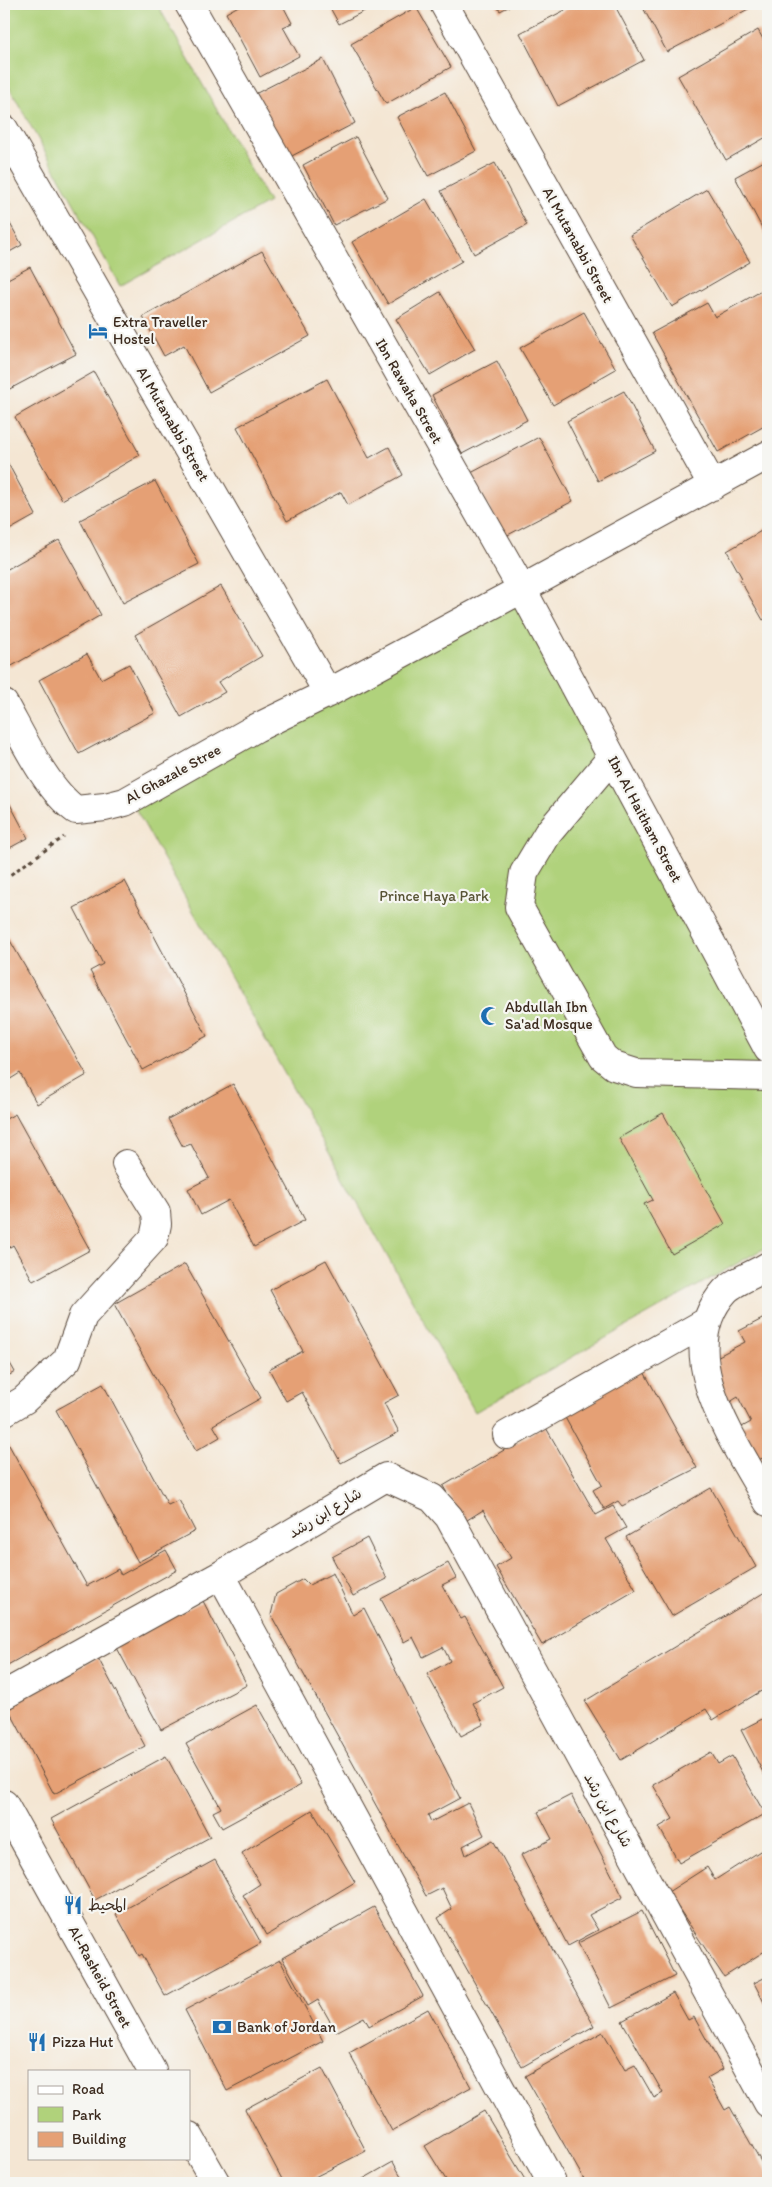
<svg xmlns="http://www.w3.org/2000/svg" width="772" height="2187" font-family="Itim,'Playpen Sans Arabic',sans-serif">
  <rect width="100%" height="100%" fill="#f6f6f2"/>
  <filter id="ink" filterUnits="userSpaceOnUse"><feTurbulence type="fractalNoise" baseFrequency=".02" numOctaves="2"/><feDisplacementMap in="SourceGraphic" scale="10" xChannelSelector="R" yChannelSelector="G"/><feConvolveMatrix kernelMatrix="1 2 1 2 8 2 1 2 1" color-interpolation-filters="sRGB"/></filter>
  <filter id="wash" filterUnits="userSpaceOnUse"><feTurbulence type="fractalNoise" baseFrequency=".0096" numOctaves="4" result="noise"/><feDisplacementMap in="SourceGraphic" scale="20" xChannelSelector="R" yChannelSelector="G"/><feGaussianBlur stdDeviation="1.12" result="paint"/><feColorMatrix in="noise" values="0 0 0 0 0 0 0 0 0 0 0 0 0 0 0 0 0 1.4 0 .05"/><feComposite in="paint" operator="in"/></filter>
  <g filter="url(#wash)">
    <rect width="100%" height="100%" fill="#f4e6d3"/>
    <path fill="#b0d27b" stroke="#767e4c" d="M4,4H157L269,202L120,286L4,78Z
      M516,594L768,1052V1246L475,1412L135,808Z"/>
    <g id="blocks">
      <path fill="#e5a075" d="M242,4H282L292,23L283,27L299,56L260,77L226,13Z
        M328,4H378L339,24Z
        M496,4H514L500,11Z
        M577,4H614L644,60L558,106L520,33Z
        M641,4H750L752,7L667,52Z
        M416,7L451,67L386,104L351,44Z
        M758,30L768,48V136L726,160L678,76Z
        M323,59L355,123L288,158L255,94Z
        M445,92L476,151L428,176L397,117Z
        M356,137L388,198L334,225L303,165Z
        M768,159V239L735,177Z
        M495,163L527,225L474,254L441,191Z
        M707,189L750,262L672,307L630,235Z
        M426,199L462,261L388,304L352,242Z
        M4,213L22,245L4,255Z
        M262,251L310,336L209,392L184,345L164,356L143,317Z
        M30,267L76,354L4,392V281Z
        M763,290L768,299V424L718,452L652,333L707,303L715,317Z
        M440,292L475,349L430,375L396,319Z
        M584,312L616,369L553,405L520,348Z
        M497,361L527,420L462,454L432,395Z
        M94,372L140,455L62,500L15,417Z
        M327,379L369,458L389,447L403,475L348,505L341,492L287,521L237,427Z
        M624,391L655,451L598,481L567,421Z
        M539,437L573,501L504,537L471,473Z
        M4,456L36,515L4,533Z
        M155,481L199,564L123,603L80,520Z
        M768,527V617L763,620L740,580L742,578L727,551Z
        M59,540L101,615L10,667L4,656V622L10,619L4,608V571Z
        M221,586L262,656L218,682L225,692L181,717L135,635Z
        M87,654L101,679L129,664L155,713L79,754L39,680Z
        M4,793L28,838L4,851Z
        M125,881L207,1036L143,1070L90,971L103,964L74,908Z
        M4,930L87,1075L37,1104L20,1073L4,1083Z
        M233,1084L305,1220L254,1247L229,1200L201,1215L188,1189L209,1178L191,1144L183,1147L168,1119Z
        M663,1113L725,1224L672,1254L644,1204L653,1200L619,1138Z
        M15,1114L90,1250L33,1281L13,1245L6,1250L4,1246V1120Z
        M326,1260L399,1395L384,1403L399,1432L341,1463L302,1392L286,1401L269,1369L303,1351L270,1290Z
        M185,1264L261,1398L213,1425L220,1437L196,1451L114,1304Z
        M768,1316V1455L757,1461L740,1428L751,1422L738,1397L730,1402L709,1361L745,1342L739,1331Z
        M4,1353L15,1372L4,1378Z
        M642,1368L697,1468L622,1506L618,1501L604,1509L593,1490L602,1485L562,1412Z
        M103,1384L168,1505L179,1500L195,1531L138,1562L56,1410Z
        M545,1426L596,1515L613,1506L626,1528L606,1539L636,1590L542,1645L496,1567L511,1558L483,1510L464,1522L443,1486Z
        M9,1445L87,1586L118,1569L121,1575L166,1550L177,1570L4,1667V1448Z
        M711,1488L756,1567L672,1616L626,1537Z
        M367,1538L387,1579L353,1596L332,1557Z
        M448,1563L456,1578L442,1585L461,1619L465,1617L503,1687L473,1703L484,1724L461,1736L427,1674L450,1661L443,1647L423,1657L413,1637L404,1642L381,1599Z
        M333,1573L353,1615L364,1608L460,1798L428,1815L431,1822L468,1803L484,1835L463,1846L466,1855L493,1840L594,2026L522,2067L438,1918L452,1909L442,1888L426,1896L271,1615L276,1594L303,1579L309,1585Z
        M765,1592L768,1597V1687L713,1720L706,1709L621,1760L585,1701Z
        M203,1601L247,1685L161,1730L116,1646Z
        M98,1658L145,1746L54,1794L7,1706Z
        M257,1705L301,1785L222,1828L213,1812L221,1808L186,1744Z
        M768,1716V1782L741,1730Z
        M711,1752L718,1764L732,1756L765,1814L679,1863L659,1827L673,1819L653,1785Z
        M166,1756L210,1837L95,1900L51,1819Z
        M571,1795L623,1897L589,1915L598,1930L568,1946L521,1855L552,1839L538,1812Z
        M312,1810L355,1882L267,1935L243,1895L260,1884L242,1853Z
        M768,1846V1949L724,1977L668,1892L707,1867L715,1880Z
        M215,1860L261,1943L165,1996L142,1954L139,1956L116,1914Z
        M374,1907L423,1996L369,2026L364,2017L336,2032L318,2000L308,2006L282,1958Z
        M642,1911L675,1976L611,2008L578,1943Z
        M280,1960L323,2041L227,2091L185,2010Z
        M768,1976V2010L754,1983Z
        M673,1993L688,2020L694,2017L723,2069L707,2078L725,2110L730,2107L768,2174V2183H586L525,2076L603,2032L625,2070L635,2065L654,2098L663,2093L622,2021Z
        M428,2009L471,2087L392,2131L349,2053Z
        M322,2068L366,2151L303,2183H284L245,2109Z
        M484,2111L527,2183H448L425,2146Z
        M393,2162L405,2183H356Z"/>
    </g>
  </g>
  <g filter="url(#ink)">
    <use href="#blocks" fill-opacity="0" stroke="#574639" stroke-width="1"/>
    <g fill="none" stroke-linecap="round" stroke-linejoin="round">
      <g stroke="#574639" stroke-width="30">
        <path id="minor" d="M189,4L522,589L768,455
          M444,4L713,486
          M4,129L328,693
          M4,704C22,736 46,789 76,810L105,807L125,802L256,728L328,693L522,589L768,1049
          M612,757L548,833L524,873L519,907L603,1057L614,1066L636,1073L768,1076
          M768,1266C757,1273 733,1282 725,1291C669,1353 736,1444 768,1502
          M4,1412L24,1400L67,1360L83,1316L154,1238L157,1224L156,1212L126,1164
          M507,1435L706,1322
          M4,1695L221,1575
          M552,2183L221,1575L386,1477L432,1498L449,1517L768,2103"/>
      </g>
      <g stroke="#574639" stroke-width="30">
        <path id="major" d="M4,1804L152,2071
          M189,2136L216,2183"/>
      </g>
      <path stroke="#574639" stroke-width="3" stroke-dasharray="4 4" stroke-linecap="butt" d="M4,879L64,837"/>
      <use href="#minor" stroke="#fff" stroke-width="28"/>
      <use href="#major" stroke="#fff" stroke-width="28"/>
    </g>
  </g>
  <defs>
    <g id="hotel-bare" transform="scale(1.5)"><path d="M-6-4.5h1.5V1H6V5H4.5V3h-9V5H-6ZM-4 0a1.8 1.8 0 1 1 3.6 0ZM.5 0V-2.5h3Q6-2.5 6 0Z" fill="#1f6fb2" stroke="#f6f6f2" stroke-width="2.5" paint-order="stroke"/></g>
    <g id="mosque-bare" transform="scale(1.5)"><path d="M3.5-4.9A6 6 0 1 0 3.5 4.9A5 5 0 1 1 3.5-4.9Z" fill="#1f6fb2" stroke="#f6f6f2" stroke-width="2.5" paint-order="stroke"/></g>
    <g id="restaurant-bare" transform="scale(1.5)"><path d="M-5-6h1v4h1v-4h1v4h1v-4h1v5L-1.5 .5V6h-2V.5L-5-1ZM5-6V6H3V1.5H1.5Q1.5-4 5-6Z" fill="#1f6fb2" stroke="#f6f6f2" stroke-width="2.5" paint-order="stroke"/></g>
    <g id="bank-bare" transform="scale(1.5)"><path d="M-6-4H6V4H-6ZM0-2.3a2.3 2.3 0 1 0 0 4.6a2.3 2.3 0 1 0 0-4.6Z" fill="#1f6fb2" stroke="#f6f6f2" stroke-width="2.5" paint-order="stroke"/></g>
  </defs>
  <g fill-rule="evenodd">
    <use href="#hotel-bare" x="98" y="331"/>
    <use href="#mosque-bare" x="490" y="1016"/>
    <use href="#restaurant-bare" x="73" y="1905"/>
    <use href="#bank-bare" x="222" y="2027"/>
    <use href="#restaurant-bare" x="37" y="2042"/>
  </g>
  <g text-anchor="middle" stroke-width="4.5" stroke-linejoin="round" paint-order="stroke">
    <g font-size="15" fill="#3b2a1e" stroke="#f6f6f2">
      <text transform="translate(578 245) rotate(61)" y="5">Al Mutanabbi Street</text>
      <text transform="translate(409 391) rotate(60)" y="5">Ibn Rawaha Street</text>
      <text transform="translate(173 424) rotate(60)" y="5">Al Mutanabbi Street</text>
      <text transform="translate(173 774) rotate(-29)" y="5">Al Ghazale Stree</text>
      <text transform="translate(645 819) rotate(62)" y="5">Ibn Al Haitham Street</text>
      <text transform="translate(325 1513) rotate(-31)" y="5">شارع ابن رشد</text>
      <text transform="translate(608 1810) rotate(61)" y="5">شارع ابن رشد</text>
      <text transform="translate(100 1977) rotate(61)" y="5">Al-Rasheid Street</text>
    </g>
    <g font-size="15" fill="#3b2a1e" stroke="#f6f6f2" text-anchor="start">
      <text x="113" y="327">Extra Traveller<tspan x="113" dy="17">Hostel</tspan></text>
      <text x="505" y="1012">Abdullah Ibn<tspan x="505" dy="17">Sa'ad Mosque</tspan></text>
      <text x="88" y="1910">المحيط</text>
      <text x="237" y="2032">Bank of Jordan</text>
      <text x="52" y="2047">Pizza Hut</text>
    </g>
    <g font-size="15" fill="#585435" stroke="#f6f6f2">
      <text x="434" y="901">Prince Haya Park</text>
    </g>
  </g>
  <rect width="772" height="2187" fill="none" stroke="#f6f6f2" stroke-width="20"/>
  <rect x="28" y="2070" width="162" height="90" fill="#f6f6f2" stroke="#aba49d"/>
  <rect x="38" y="2086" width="25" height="8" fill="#ffffff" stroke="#aba49d"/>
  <text x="72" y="2094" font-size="15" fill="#3b2a1e">Road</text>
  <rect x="38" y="2107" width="25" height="15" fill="#b0d27b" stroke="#aba49d"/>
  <text x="72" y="2120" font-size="15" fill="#3b2a1e">Park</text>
  <rect x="38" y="2132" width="25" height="15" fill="#e5a075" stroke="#aba49d"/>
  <text x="72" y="2144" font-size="15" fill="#3b2a1e">Building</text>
</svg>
